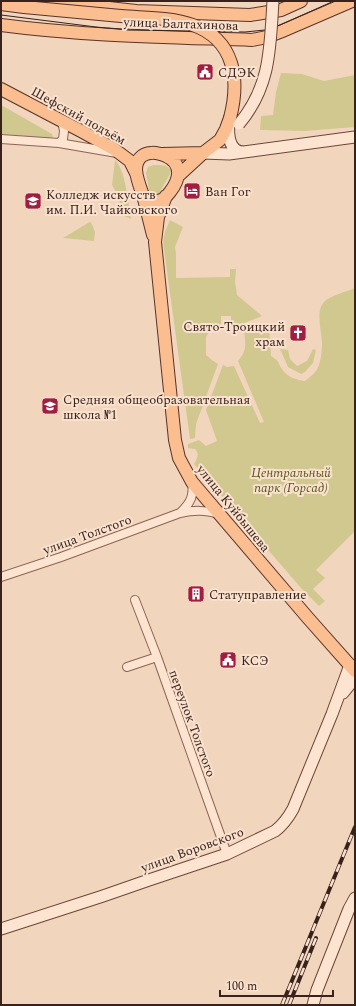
<svg xmlns="http://www.w3.org/2000/svg" width="356" height="1006" font-family="Spectral,serif">
  <rect width="100%" height="100%" fill="#f2d5bd"/>
  <path fill="#d1c890" d="M281,73L302,74L324,81L355,75V127L305,131L260,130L261,116L273,115L276,92Z
    M1,105L52,134L53,137L50,138L1,134Z
    M115,160C126,171 128,203 131,219L124,216L117,194L112,185Z
    M153,165C159,165 167,164 171,170L170,174L157,197L150,195L146,173L148,167Z
    M170,220L183,227L175,247L176,254V278L230,277V269H236L235,282L237,295L262,316L242,324L231,323V316H221V324L212,327L206,337V355L212,360L218,364L196,424L195,438L190,439L163,242L165,232Z
    M91,222L95,232L94,241L63,238L88,223Z
    M355,288V531L316,570L325,578L313,589L325,601L319,606L301,588L194,464C197,459 200,454 195,449L188,448V444L199,440L206,446L217,441L206,410L223,365L227,367L234,366L260,423L264,422L238,361C248,350 245,343 244,329L264,323L269,327L271,356C280,362 277,361 282,369C287,377 296,380 305,381C310,377 317,372 319,365C321,359 322,350 322,344C322,332 315,311 324,302C331,295 346,292 355,288Z
    M280,349L288,350L290,359L297,366L307,361L313,349L316,350L313,363L305,372L301,374L288,367Z"/>
  <g fill="none" stroke-linecap="round" stroke-linejoin="round">
    <g stroke="#8c6455" stroke-width="10">
      <path id="street" d="M1,139L59,143L117,153
        M59,143L63,139L64,131L62,121
        M181,512C191,502 194,496 192,482
        M1,577L61,557L180,513C195,510 204,510 219,514
        M135,600L157,657L227,854
        M127,667L157,657"/>
    </g>
    <g stroke="#6d4538" stroke-width="13">
      <path id="secondary" d="M229,122C228,133 228,150 242,152
        M203,153L229,154L355,137
        M343,693L355,678
        M1,929L103,896L149,880L227,854L275,831C283,825 288,818 293,809L332,714L350,665
        M313,1005L317,990L349,909L355,898"/>
    </g>
    <g stroke="#59332a" stroke-width="14">
      <path id="primary" d="M46,1L136,11L250,15L281,10L301,1
        M1,25C84,36 168,37 252,40L267,37L280,32L352,1
        M1,89L81,131L114,149L130,161L136,173
        M162,154L203,153
        M178,176L203,153L220,140L226,129L230,118
        M166,196L158,217L155,242L175,440L179,458L192,482L308,618L355,671
        M144,197C148,201 153,203 158,201C163,200 167,196 170,192C180,179 183,164 166,156C161,154 156,152 151,153C148,153 145,154 142,156C129,166 141,187 144,199C147,211 150,223 153,235"/>
    </g>
    <use href="#street" stroke="#fce4d1" stroke-width="8"/>
    <use href="#secondary" stroke="#fce4d1" stroke-width="11"/>
    <use href="#primary" stroke="#fabe91" stroke-width="12"/>
    <path stroke="#39221b" stroke-width="1" d="M1,15L96,27L128,30L245,32L265,30L280,25L334,1"/>
    <g stroke="#39221b" stroke-width="4">
      <path id="rail" d="M282,1005L355,827
        M289,1005L316,938"/>
    </g>
    <use href="#rail" stroke="#f9e1ce" stroke-width="2.5" stroke-dasharray="8" stroke-linecap="butt"/>
    <g stroke="#6d4538" stroke-width="13" stroke-linecap="butt">
      <path id="secondary-bridge" d="M239,124C271,86 270,47 273,1"/>
    </g>
    <g stroke="#59332a" stroke-width="14" stroke-linecap="butt">
      <path id="primary-bridge" d="M1,4L24,7C56,10 88,13 121,16C144,18 170,17 193,25C235,40 240,80 230,118"/>
    </g>
    <use href="#secondary-bridge" stroke="#fce4d1" stroke-width="11"/>
    <use href="#primary-bridge" stroke="#fabe91" stroke-width="12"/>
  </g>
  <defs>
    <g id="civic-square" transform="scale(0.9)"><rect x="-9" y="-9" width="18" height="18" rx="4" fill="#a01f41" stroke="#f9e1ce"/><path d="M-.6-6.5H3V-4.5H.6V-3L4-1V1h2V6H-6V1h2V-1L-.6-3ZM-1.2 2.5V6h2.4V2.5Z" fill="#fff"/></g>
    <g id="hotel-square" transform="scale(0.9)"><rect x="-9" y="-9" width="18" height="18" rx="4" fill="#a01f41" stroke="#f9e1ce"/><path d="M-6-4.5h1.5V1H6V5H4.5V3h-9V5H-6ZM-4 0a1.8 1.8 0 1 1 3.6 0ZM.5 0V-2.5h3Q6-2.5 6 0Z" fill="#fff"/></g>
    <g id="university-square" transform="scale(0.9)"><rect x="-9" y="-9" width="18" height="18" rx="4" fill="#a01f41" stroke="#f9e1ce"/><path d="M0-5L7-2L0 1L-7-2ZM-4 1L0 2.5L4 1V4Q0 6-4 4Z" fill="#fff"/></g>
    <g id="church-square" transform="scale(0.9)"><rect x="-9" y="-9" width="18" height="18" rx="4" fill="#a01f41" stroke="#f9e1ce"/><path d="M-1.2-6h2.4v3.5h3.3v2.4h-3.3V6h-2.4V-.1h-3.3v-2.4h3.3Z" fill="#fff"/></g>
    <g id="school-square" transform="scale(0.9)"><rect x="-9" y="-9" width="18" height="18" rx="4" fill="#a01f41" stroke="#f9e1ce"/><path d="M0-5L7-2L0 1L-7-2ZM-4 1L0 2.5L4 1V4Q0 6-4 4Z" fill="#fff"/></g>
    <g id="building-square" transform="scale(0.9)"><rect x="-9" y="-9" width="18" height="18" rx="4" fill="#a01f41" stroke="#f9e1ce"/><path d="M-4-6H4V6H1V3H-1V6H-4ZM-2.5-4.3h1.7v1.8h-1.7ZM.8-4.3h1.7v1.8H.8ZM-2.5-1h1.7V.8h-1.7ZM.8-1h1.7V.8H.8Z" fill="#fff"/></g>
  </defs>
  <g fill-rule="evenodd">
    <use href="#civic-square" x="205" y="72"/>
    <use href="#hotel-square" x="192" y="191"/>
    <use href="#university-square" x="33" y="201"/>
    <use href="#church-square" x="298" y="333"/>
    <use href="#school-square" x="50" y="406"/>
    <use href="#building-square" x="196" y="594"/>
    <use href="#civic-square" x="228" y="660"/>
  </g>
  <g text-anchor="middle" stroke-width="4" stroke-linejoin="round" paint-order="stroke">
    <g font-size="13" fill="#39221b" stroke="#f9e1ce">
      <text transform="translate(181 23) rotate(2)" y="5">улица Балтахинова</text>
      <text transform="translate(79 115) rotate(29)" y="5">Шефский подъём</text>
      <text transform="translate(234 508) rotate(51)" y="5">улица Куйбышева</text>
      <text transform="translate(87 534) rotate(-20)" y="5">улица Толстого</text>
      <text transform="translate(193 723) rotate(70)" y="5">переулок Толстого</text>
      <text transform="translate(192 849) rotate(-20)" y="5">улица Воровского</text>
    </g>
    <g font-size="13" fill="#39221b" stroke="#f9e1ce" text-anchor="start">
      <text x="218" y="77">СДЭК</text>
      <text x="205" y="196">Ван Гог</text>
      <text x="46" y="199">Колледж искусств<tspan x="46" dy="15">им. П.И. Чайковского</tspan></text>
      <text x="285" y="331" text-anchor="end">Свято-Троицкий<tspan x="285" dy="15">храм</tspan></text>
      <text x="63" y="404">Средняя общеобразовательная<tspan x="63" dy="15">школа №1</tspan></text>
      <text x="209" y="599">Статуправление</text>
      <text x="241" y="665">КСЭ</text>
    </g>
    <g font-size="13" font-style="italic" fill="#58571f" stroke="#f9e1ce">
      <text x="291" y="477">Центральный<tspan x="291" dy="15">парк (Горсад)</tspan></text>
    </g>
  </g>
  <rect width="356" height="1006" fill="none" stroke="#39221b" stroke-width="4"/>
  <path d="M220 990v6h113v-6" fill="none" stroke="#39221b" stroke-width="2"/>
  <text x="226" y="990" font-size="12" fill="#39221b" stroke="#f9e1ce" stroke-width="3" paint-order="stroke">100 m</text>
</svg>
